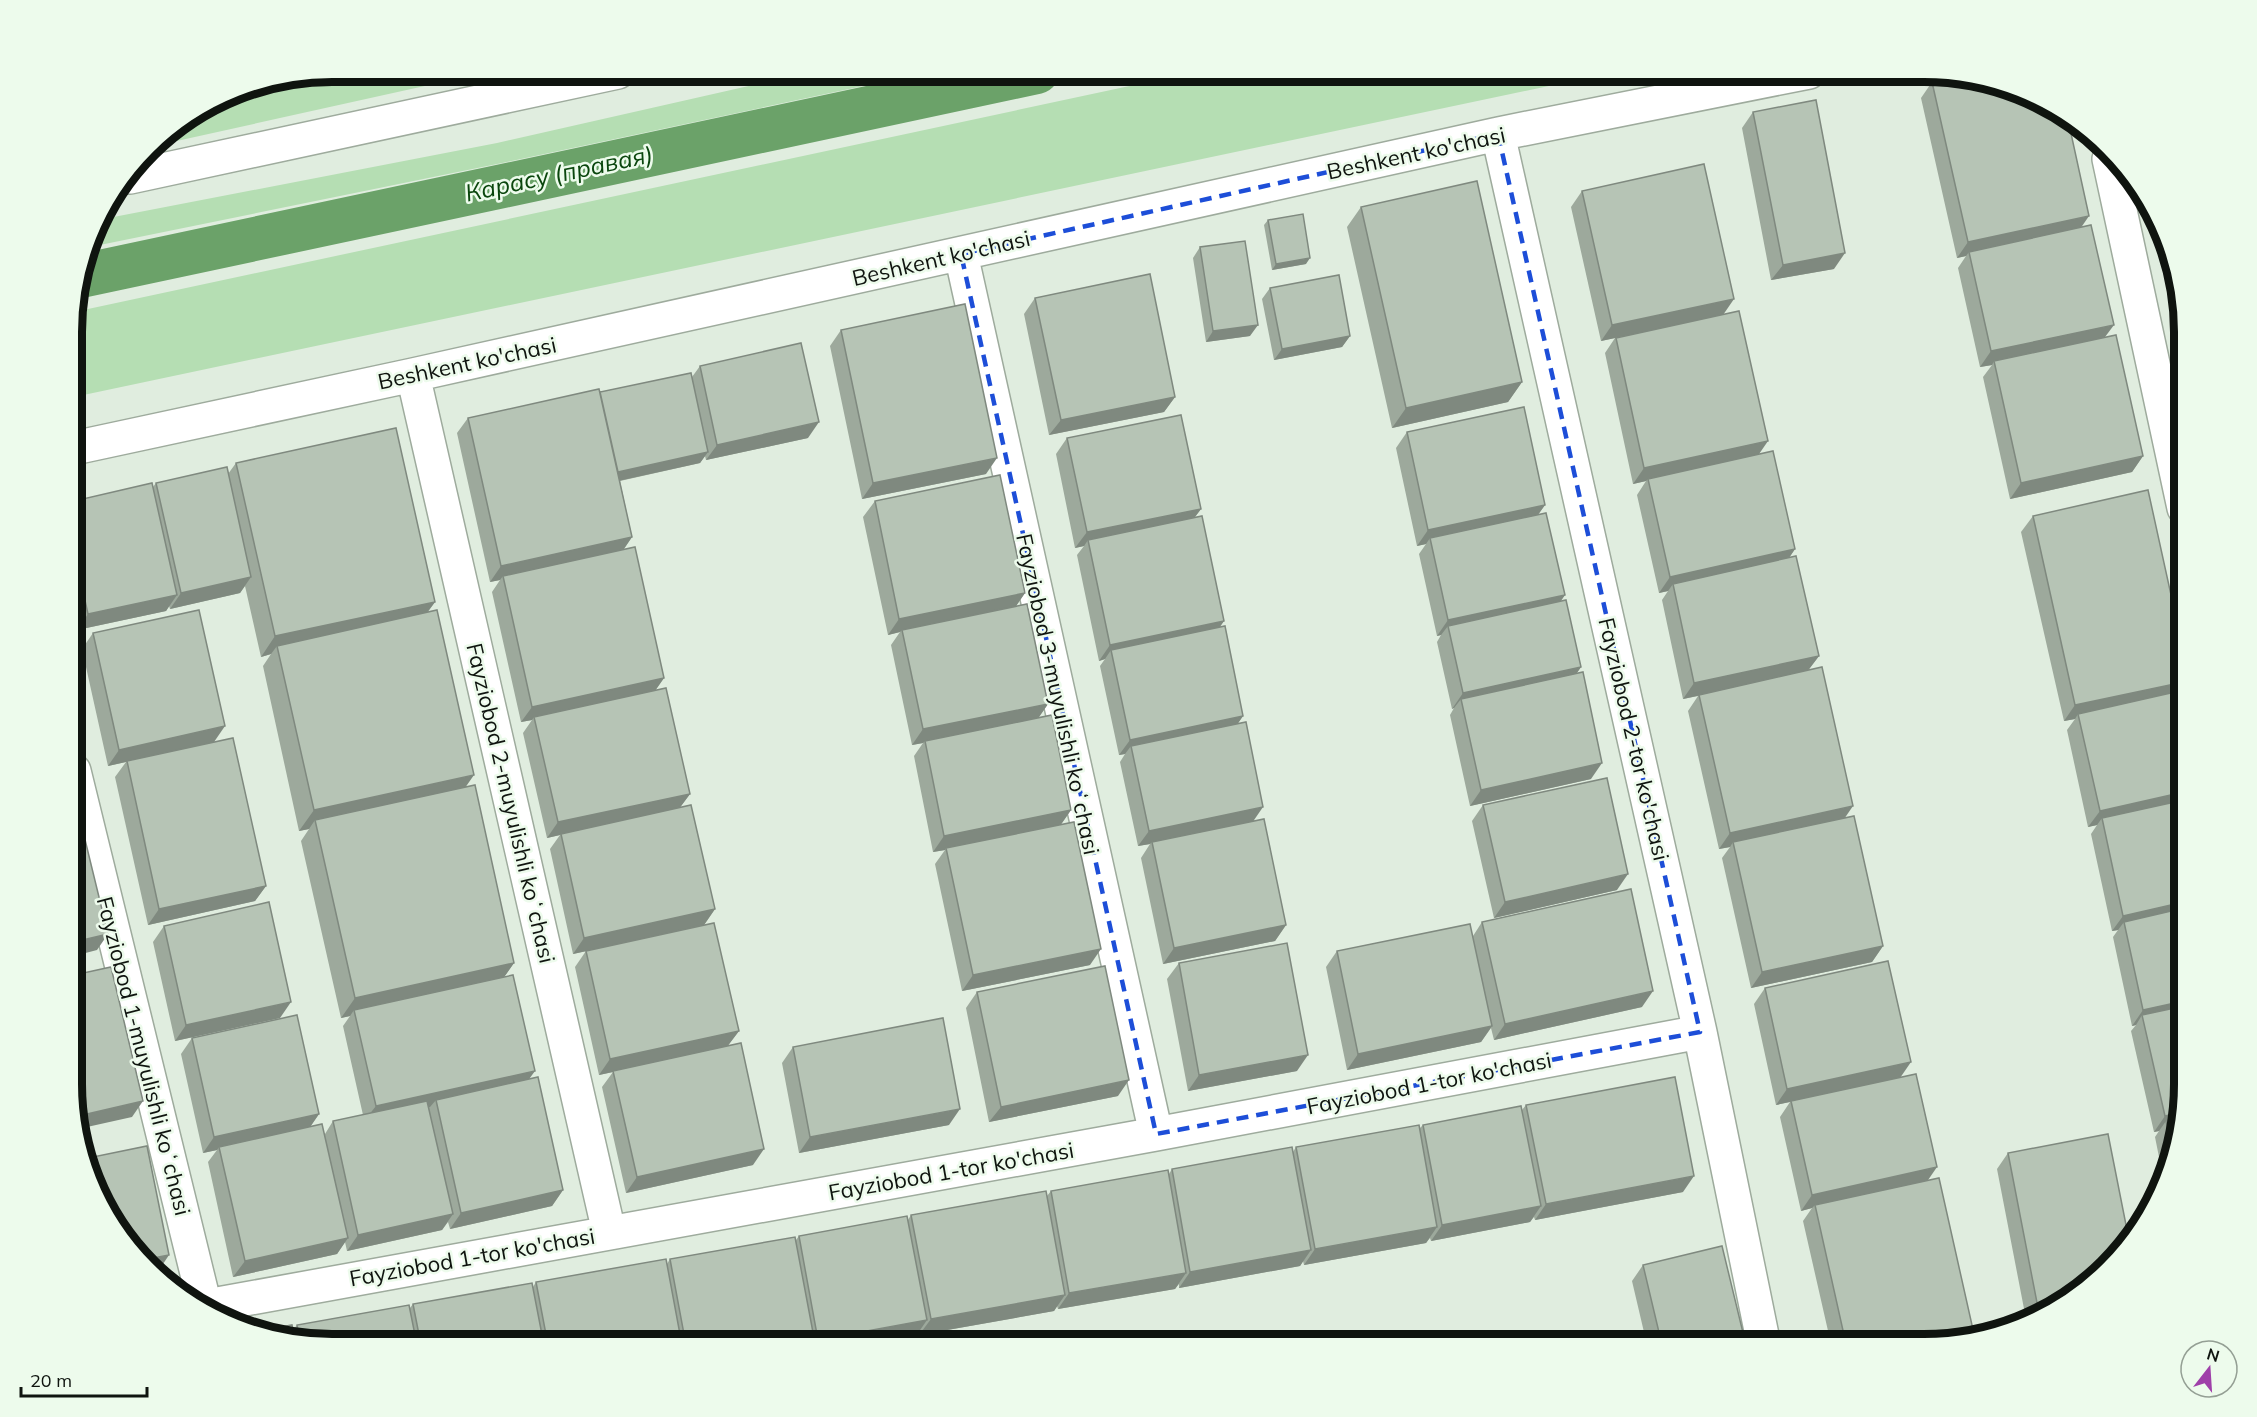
<svg xmlns="http://www.w3.org/2000/svg" width="2257" height="1417" font-family="Mulish,sans-serif">
  <rect width="100%" height="100%" fill="#e0eddf"/>
  <path fill="#b5deb3" d="M333,72H488L154,146L161,137L233,92Z
    M810,72H929L502,163L90,247L98,220L497,143Z
    M1195,72H1615L74,397V312Z"/>
  <g fill="none" stroke-linecap="round" stroke-linejoin="round">
    <path stroke="#6ba269" stroke-width="44" d="M81,276L1037,72"/>
    <g stroke="#9eab9d" stroke-width="36">
      <path id="minor" d="M1498,134L1700,1032L1764,1345
        M2109,159L2184,508
        M130,177L618,72
        M961,254L1156,1134
        M413,375L609,1232
        M74,448L413,375L1498,134L1809,72
        M74,771L205,1306
        M201,1307L1156,1134L1700,1032"/>
    </g>
    <use href="#minor" stroke="#fff" stroke-width="33"/>
  </g>
  <path fill="#9da99c" d="M1932,82L2081,228L2105,337L2143,456L2132,472L2010,499L1983,377L1992,365L1980,367L1958,268L1966,256L1957,258L1921,98Z
    M1753,112L1834,269L1771,280L1742,128Z
    M1582,191L1724,314L1759,454L1795,549L1789,558L1819,656L1808,670L1845,818L1883,946L1872,962L1751,988L1722,858L1730,847L1719,849L1688,711L1698,696L1683,699L1662,600L1668,591L1659,593L1637,495L1646,481L1633,484L1605,353L1615,338L1601,341L1571,207Z
    M2147,199L2150,203L2154,215L2151,216Z
    M1361,207L1522,382L1508,402L1392,428L1347,227Z
    M1268,220L1306,264L1272,270L1264,225Z
    M2162,243L2184,316V365L2158,248Z
    M1200,247L1250,336L1206,342L1193,258Z
    M1270,288L1350,336L1342,347L1274,360L1262,299Z
    M1035,298L1175,397L1164,412L1049,435L1024,314Z
    M841,330L986,474L862,499L830,346Z
    M700,366L808,438L706,460L705,456L700,463L620,481L632,537L624,549L664,678L655,690L690,794L680,807L715,909L704,925L573,954L550,849L560,835L547,838L523,733L532,720L521,722L492,592L500,580L490,582L457,433L468,418L600,392L692,377Z
    M1407,432L1545,505L1538,515L1565,595L1560,601L1581,667L1576,674L1591,779L1470,806L1450,715L1454,708L1452,709L1437,642L1441,635L1437,636L1419,554L1426,544L1417,546L1396,448Z
    M1067,438L1201,509L1194,518L1224,621L1219,627L1243,716L1238,723L1254,821L1286,925L1275,941L1163,964L1141,858L1150,844L1138,846L1120,762L1125,754L1119,755L1100,666L1105,659L1099,661L1077,555L1084,546L1075,548L1056,454Z
    M236,463L435,602L427,613L466,787L514,963L504,977L529,1079L563,1190L552,1206L450,1229L448,1222L442,1230L347,1251L345,1242L337,1254L233,1277L208,1162L217,1150L203,1153L181,1054L192,1038L319,1114L310,1127L325,1134L333,1121L363,1115L343,1026L350,1016L341,1018L301,841L309,829L299,831L263,666L271,654L261,657L245,586L240,593L170,609L169,606L166,611L77,630L74,616V501L153,487L156,483L228,474Z
    M875,501L1025,593L1016,606L1048,704L1038,718L1071,810L1061,824L1090,965L962,991L935,864L945,850L933,852L914,756L923,743L912,745L891,645L900,632L888,635L863,517Z
    M2033,516L2184,654V689L2183,691L2184,1101L2171,1168L2164,1182L2155,1137L2159,1131L2154,1132L2131,1031L2136,1025L2132,1026L2113,937L2118,930L2112,931L2091,834L2097,825L2088,827L2067,730L2075,719L2064,721L2021,532Z
    M93,633L215,742L266,886L255,901L148,925L115,777L126,762L108,766L82,649Z
    M1483,805L1617,890L1494,918L1472,821Z
    M1482,922L1642,1007L1494,1040L1491,1028L1481,1042L1347,1070L1326,967L1337,951L1473,936Z
    M164,926L280,1018L175,1041L153,942Z
    M586,951L739,1031L728,1045L753,1165L626,1193L602,1087L613,1072L599,1075L575,967Z
    M1179,963L1297,1071L1188,1091L1167,979Z
    M1765,988L1900,1077L1928,1180L1941,1344H1831L1803,1221L1812,1208L1801,1211L1780,1117L1790,1102L1776,1105L1754,1004Z
    M977,992L1118,1096L989,1122L966,1008Z
    M793,1047L949,1125L799,1153L782,1063Z
    M1526,1105L1683,1192L1535,1220L1534,1217L1530,1222L1431,1241L1430,1238L1426,1243L1304,1265L1303,1261L1300,1266L1179,1288V1284L1175,1289L1058,1309L1057,1306L1054,1311L919,1335V1332L916,1336L868,1345H333L265,1336L293,1330L297,1325L410,1308L413,1304L533,1287L536,1282L667,1264L670,1259L796,1240L799,1236L908,1220L911,1215L1047,1196L1051,1191L1169,1174L1172,1169L1293,1152L1296,1147L1419,1129L1423,1125L1522,1110Z
    M2008,1153L2054,1310L2026,1319L1997,1169Z
    M1643,1265L1745,1341L1743,1345H1647L1632,1281Z"/>
  <path fill="#7f897f" d="M2089,216L2078,232L1969,252L1966,256L1957,258L1968,242Z
    M1845,253L1834,269L1771,280L1783,265Z
    M1310,258L1306,264L1272,270L1276,264Z
    M1734,299L1723,315L1601,341L1612,325Z
    M1258,325L1250,336L1206,342L1213,331Z
    M2114,325L2102,341L1994,361L1992,365L1980,367L1991,351Z
    M1350,336L1342,347L1274,360L1282,349Z
    M1522,382L1508,402L1392,428L1406,408Z
    M1175,397L1164,412L1049,435L1061,420Z
    M819,422L808,438L706,460L717,445Z
    M1768,441L1757,457L1648,479L1646,481L1633,484L1644,468Z
    M708,452L700,463L609,483L617,472Z
    M2143,456L2132,472L2010,499L2021,483Z
    M997,458L986,474L862,499L873,483Z
    M1545,505L1534,520L1430,538L1426,544L1417,546L1428,530Z
    M1201,509L1189,525L1088,540L1084,546L1075,548L1087,532Z
    M632,537L621,553L503,576L500,580L490,582L501,566Z
    M1795,549L1784,565L1673,584L1668,591L1659,593L1670,577Z
    M251,577L240,593L170,609L181,593Z
    M1025,593L1014,609L902,630L900,632L888,635L899,619Z
    M177,595L166,611L77,630L88,614Z
    M1565,595L1554,611L1448,626L1441,635L1437,636L1448,620Z
    M435,602L420,622L277,646L271,654L261,657L275,636Z
    M1224,621L1213,637L1111,650L1105,659L1099,661L1110,645Z
    M1819,656L1807,672L1683,699L1694,683Z
    M1581,667L1570,683L1461,699L1454,708L1452,709L1463,693Z
    M664,678L653,694L534,717L532,720L521,722L532,707Z
    M2184,682V689L2179,696L2078,714L2075,719L2064,721L2075,705Z
    M1048,704L1037,720L925,741L923,743L912,745L923,729Z
    M1243,716L1232,732L1131,746L1125,754L1119,755L1130,740Z
    M225,726L214,742L108,766L119,750Z
    M1602,763L1591,779L1470,806L1481,790Z
    M474,775L460,795L315,820L309,829L299,831L314,810Z
    M2184,792V806L2102,818L2097,825L2088,827L2100,811Z
    M690,794L679,809L561,834L560,835L547,838L558,822Z
    M1853,806L1842,822L1733,842L1730,847L1719,849L1730,833Z
    M1263,807L1252,823L1152,842L1150,844L1138,846L1149,831Z
    M1071,810L1060,826L946,848L945,850L933,852L944,836Z
    M1628,874L1617,890L1494,918L1505,902Z
    M266,886L255,901L148,925L159,909Z
    M2184,902V916L2124,922L2118,930L2112,931L2123,916Z
    M715,909L704,925L573,954L584,938Z
    M1286,925L1275,941L1163,964L1174,948Z
    M108,934L97,950L74,956V942Z
    M1883,946L1872,962L1751,988L1762,972Z
    M1101,949L1090,965L962,991L973,975Z
    M514,963L500,983L354,1010L350,1016L341,1018L355,998Z
    M1653,991L1642,1007L1494,1040L1505,1024Z
    M2184,1001V1014L2142,1015L2136,1025L2132,1026L2143,1010Z
    M291,1002L280,1018L175,1041L186,1025Z
    M1492,1026L1481,1042L1347,1070L1358,1054Z
    M739,1031L727,1047L599,1075L610,1059Z
    M1308,1055L1297,1071L1188,1091L1199,1075Z
    M1911,1062L1900,1078L1776,1105L1787,1089Z
    M535,1071L524,1086L436,1100L430,1107L364,1121L376,1106Z
    M1129,1080L1118,1096L989,1122L1001,1107Z
    M143,1101L132,1117L78,1129L74,1117Z
    M960,1109L949,1125L799,1153L810,1137Z
    M2182,1112L2179,1126L2166,1121L2159,1131L2154,1132L2165,1116Z
    M319,1114L308,1130L219,1147L217,1150L203,1153L214,1137Z
    M764,1149L753,1165L626,1193L637,1177Z
    M1937,1167L1926,1183L1815,1205L1812,1208L1801,1211L1812,1195Z
    M1694,1176L1683,1192L1535,1220L1546,1204Z
    M563,1190L552,1206L450,1229L461,1213Z
    M1541,1206L1530,1222L1431,1241L1442,1225Z
    M453,1214L442,1230L347,1251L358,1235Z
    M1437,1227L1426,1243L1304,1265L1315,1249Z
    M348,1238L337,1254L233,1277L245,1261Z
    M1311,1250L1300,1266L1179,1288L1190,1272Z
    M169,1255L159,1270L148,1259Z
    M1186,1273L1175,1289L1058,1309L1069,1293Z
    M1065,1295L1054,1311L919,1335L931,1319Z
    M2055,1309L2054,1310L2037,1315L2039,1313Z
    M927,1320L916,1336L868,1345H814L818,1340Z
    M1745,1341L1743,1345H1730Z"/>
  <path fill="#b6c4b5" stroke="#7f897f" stroke-width="1.5" d="M1955,77L2008,86L2067,115L2089,216L1968,242L1932,82Z
    M1816,100L1845,253L1783,265L1753,112Z
    M1704,164L1734,299L1612,325L1582,191Z
    M1477,181L1522,382L1406,408L1361,207Z
    M1303,214L1310,258L1276,264L1268,220Z
    M2091,225L2114,325L1991,351L1969,252Z
    M1245,241L1258,325L1213,331L1200,247Z
    M1150,274L1175,397L1061,420L1035,298Z
    M1339,275L1350,336L1282,349L1270,288Z
    M965,304L997,458L873,483L841,330Z
    M1739,311L1768,441L1644,468L1616,338Z
    M2116,335L2143,456L2021,483L1994,361Z
    M801,343L819,422L717,445L700,366Z
    M691,373L708,452L618,472L600,392Z
    M599,389L632,537L501,566L468,418Z
    M1524,407L1545,505L1428,530L1407,432Z
    M1181,415L1201,509L1087,532L1067,438Z
    M396,428L435,602L275,636L236,463Z
    M1773,451L1795,549L1670,577L1648,479Z
    M227,467L251,577L181,593L156,483Z
    M1000,475L1025,593L899,619L875,501Z
    M152,483L177,595L88,614L74,551V501Z
    M2148,490L2184,654V682L2075,705L2033,516Z
    M1546,513L1565,595L1448,620L1430,538Z
    M1202,516L1224,621L1110,645L1088,540Z
    M635,547L664,678L532,707L503,576Z
    M1796,556L1819,656L1694,683L1673,584Z
    M1566,600L1581,667L1463,693L1448,626Z
    M1027,604L1048,704L923,729L902,630Z
    M199,610L225,726L119,750L93,633Z
    M437,610L474,775L314,810L277,646Z
    M1225,626L1243,716L1130,740L1111,650Z
    M1822,667L1853,806L1730,833L1699,695Z
    M1583,672L1602,763L1481,790L1461,699Z
    M666,688L690,794L558,822L534,717Z
    M2184,690V792L2100,811L2078,714Z
    M1052,715L1071,810L944,836L925,741Z
    M1246,722L1263,807L1149,831L1131,746Z
    M233,738L266,886L159,909L127,761Z
    M1607,778L1628,874L1505,902L1483,805Z
    M475,785L514,963L355,998L315,820Z
    M74,796L77,807L74,808Z
    M2184,800V902L2123,916L2102,818Z
    M691,805L715,909L584,938L561,834Z
    M79,815L108,934L74,942V816Z
    M1854,816L1883,946L1762,972L1733,842Z
    M1264,819L1286,925L1174,948L1152,842Z
    M1074,822L1101,949L973,975L946,848Z
    M1631,889L1653,991L1505,1024L1482,922Z
    M269,902L291,1002L186,1025L164,926Z
    M2184,908V1001L2143,1010L2124,922Z
    M714,923L739,1031L610,1059L586,951Z
    M1470,924L1492,1026L1358,1054L1337,951Z
    M1287,943L1308,1055L1199,1075L1179,963Z
    M1888,961L1911,1062L1787,1089L1765,988Z
    M1105,966L1129,1080L1001,1107L977,992Z
    M111,967L143,1101L74,1117V975Z
    M513,975L535,1071L376,1106L354,1010Z
    M2184,1006V1101L2182,1112L2165,1116L2142,1015Z
    M297,1015L319,1114L214,1137L192,1038Z
    M943,1018L960,1109L810,1137L793,1047Z
    M741,1043L764,1149L637,1177L613,1071Z
    M1916,1074L1937,1167L1812,1195L1791,1101Z
    M538,1077L563,1190L461,1213L436,1100Z
    M1675,1077L1694,1176L1546,1204L1526,1105Z
    M427,1101L453,1214L358,1235L333,1121Z
    M1521,1106L1541,1206L1442,1225L1423,1125Z
    M2181,1118L2174,1156L2166,1121Z
    M322,1124L348,1238L245,1261L219,1147Z
    M1419,1125L1437,1227L1315,1249L1296,1147Z
    M2108,1134L2129,1240L2055,1309L2039,1313L2008,1153Z
    M147,1146L169,1255L148,1259L107,1215L88,1158Z
    M1292,1147L1311,1250L1190,1272L1172,1169Z
    M1168,1170L1186,1273L1069,1293L1051,1191Z
    M1939,1178L1974,1334L1954,1341L1936,1344H1846L1815,1205Z
    M1046,1191L1065,1295L931,1319L911,1215Z
    M907,1216L927,1320L818,1340L799,1236Z
    M795,1237L815,1343L803,1345H686L670,1259Z
    M1722,1246L1745,1341L1730,1345H1662L1643,1265Z
    M666,1259L682,1345H548L536,1282Z
    M532,1283L544,1345H421L413,1304Z
    M409,1305L417,1345H333L300,1341L297,1325Z
    M292,1325L295,1340L265,1336L256,1332Z"/>
  <path fill="none" stroke="#1d4ed8" stroke-width="4.5" stroke-dasharray="12 8" stroke-linejoin="round" d="M1498,134L1700,1032L1156,1134L961,254Z"/>
  <g text-anchor="middle" stroke-width="5" stroke-linejoin="round" paint-order="stroke">
    <g font-size="22" fill="#0f140f" stroke="#edfbec">
      <text transform="translate(1416 153) rotate(-12)" y="8">Beshkent ko'chasi</text>
      <text transform="translate(941 258) rotate(-13)" y="8">Beshkent ko'chasi</text>
      <text transform="translate(467 363) rotate(-12)" y="8">Beshkent ko'chasi</text>
      <text transform="translate(1058 694) rotate(78)" y="8">Fayziobod 3-muyulishli koʻchasi</text>
      <text transform="translate(1634 739) rotate(77)" y="8">Fayziobod 2-tor ko'chasi</text>
      <text transform="translate(511 803) rotate(77)" y="8">Fayziobod 2-muyulishli koʻchasi</text>
      <text transform="translate(144 1056) rotate(76)" y="8">Fayziobod 1-muyulishli koʻchasi</text>
      <text transform="translate(1429 1083) rotate(-11)" y="8">Fayziobod 1-tor ko'chasi</text>
      <text transform="translate(951 1171) rotate(-10)" y="8">Fayziobod 1-tor ko'chasi</text>
      <text transform="translate(472 1257) rotate(-10)" y="8">Fayziobod 1-tor ko'chasi</text>
    </g>
    <g font-size="24" font-style="italic" fill="#0a460d" stroke="#edfbec">
      <text transform="translate(559 174) rotate(-12)" y="8">Карасу (правая)</text>
    </g>
  </g>
  <path d="M0 0H2257V1417H0ZM332 82H1924A250 250 0 0 1 2174 332V1084A250 250 0 0 1 1924 1334H332A250 250 0 0 1 82 1084V332A250 250 0 0 1 332 82Z" fill="#edfbec" fill-rule="evenodd"/>
  <path fill="none" stroke="#0f140f" stroke-width="8" d="M332 82H1924A250 250 0 0 1 2174 332V1084A250 250 0 0 1 1924 1334H332A250 250 0 0 1 82 1084V332A250 250 0 0 1 332 82Z"/>
  <g transform="translate(2209 1369) rotate(17)"><circle r="28" fill="#edfbec" stroke="#949f94" stroke-width="1.5"/>
  <path d="M0-4.5L10 22L0 15L-10 22Z" fill="#9f40a9"/>
  <text y="-9" font-size="16" font-weight="bold" text-anchor="middle" fill="#0f140f">N</text>
  </g>
  <path d="M21 1387v9h126v-9" fill="none" stroke="#0f140f" stroke-width="3"/>
  <text x="30" y="1387" font-size="18" fill="#0f140f" stroke="#edfbec" stroke-width="4.5" paint-order="stroke">20 m</text>
</svg>
